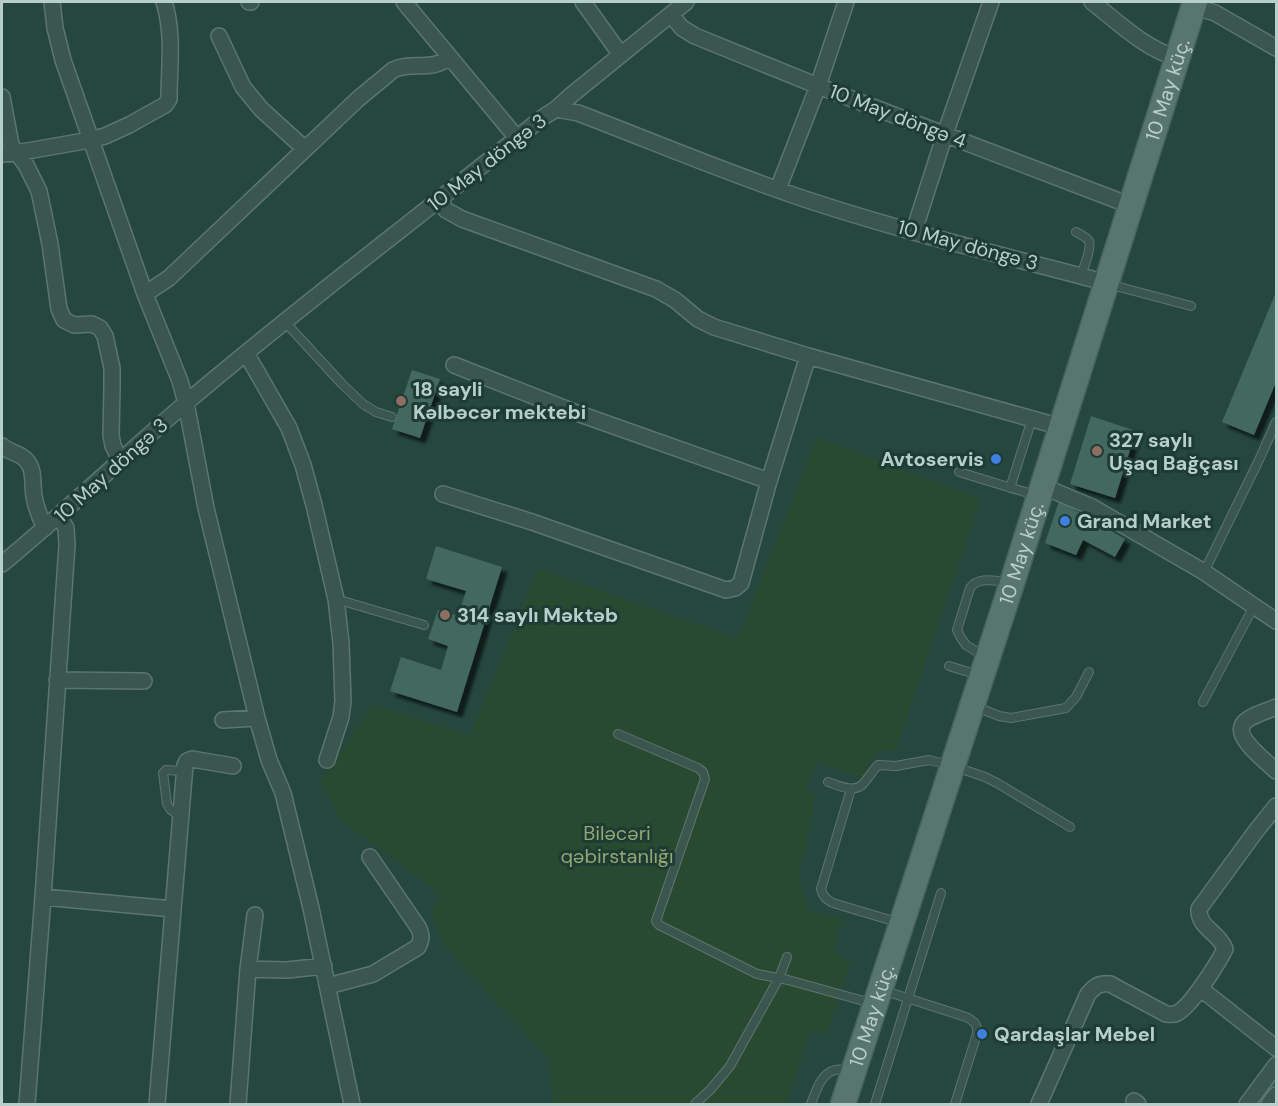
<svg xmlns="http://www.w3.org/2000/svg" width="1278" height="1106" font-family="'DM Sans',sans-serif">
  <defs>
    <filter id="shadow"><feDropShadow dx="5.5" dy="5.5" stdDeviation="1.5" flood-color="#0009"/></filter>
  </defs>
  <rect width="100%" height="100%" fill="#25473e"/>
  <path fill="#294a31" d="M817,438L980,499L895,752L880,749L861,778L817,761L806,790L816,795L798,877L808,911L842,919L833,953L850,961L827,1033L811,1030L785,1104H553L549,1059L444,944L432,913L441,894L341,820L321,782L373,705L470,736L538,569L738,639Z"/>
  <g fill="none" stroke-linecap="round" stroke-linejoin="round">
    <path stroke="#2f6759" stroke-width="4" d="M1257,1104L1276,1079"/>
  </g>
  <path fill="#436860" filter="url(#shadow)" d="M1276,292V382L1254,435L1222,422Z
    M412,370L440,379L420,438L392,429Z
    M1091,416L1136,431L1115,498L1070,484Z
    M1059,501L1125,539L1115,557L1083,540L1076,555L1045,543Z
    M436,546L502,567L457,712L390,691L401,657L441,670L448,646L428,639L438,610L458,616L466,591L426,579Z"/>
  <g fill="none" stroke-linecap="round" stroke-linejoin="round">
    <g stroke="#5b766f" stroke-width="10">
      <path id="service" d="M1076,232C1080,234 1086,237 1089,241C1092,248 1083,269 1081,276
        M1108,284L1191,306
        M285,322L342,384L363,404L376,412L392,417
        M959,472L1038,496
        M1010,488L1032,419
        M1204,572L1259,460L1276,422
        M336,599L424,625
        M984,656L966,645L961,638L957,630L970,588C979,576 994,581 1008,582
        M949,666L978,675
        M1203,702L1254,606
        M974,706L999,716L1011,718L1066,708L1076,697L1089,672
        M618,734L698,768L703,772L705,779L656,921L659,925L757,974L788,980L871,1003
        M828,782C838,785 852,793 862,785C868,779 872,771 878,765L896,766L929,760L953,766L985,777L997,783L1070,827
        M851,789L821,889C823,897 826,899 833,903L900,923
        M180,817L170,809L167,804L163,773L166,770L184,771
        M882,990L966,1017C974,1021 978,1024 977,1034L955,1104
        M695,1104L711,1089L730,1066L779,978L787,957
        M811,1104C816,1092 820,1074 835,1070C839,1069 845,1070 849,1071
        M875,1104L941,893"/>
    </g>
    <g stroke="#5b766f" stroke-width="18">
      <path id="minor" d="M52,2L55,28L63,60L145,294L180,381L186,403L206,508L257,718L269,760L283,793L311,908L352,1104
        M249,2H251
        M404,2L517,138
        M583,2L621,55
        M1092,2C1119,23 1144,48 1177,58
        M1193,6L1215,13L1276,48
        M671,15L682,28L695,36L818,86L1132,206
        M219,36L243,87L261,109L305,149
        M2,97L11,145L26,165L39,191L50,244L59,309L64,320L74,325L92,324L100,328L105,336L112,368V388L111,435L113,446L121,461
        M556,109L569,97L686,2
        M2,154L16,153L90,140L105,136L129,125L165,105L169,99C169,67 174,33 164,2
        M778,189L818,86L846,2
        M439,200L446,210L462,219L656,289L675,300L698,319L714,327L808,356L1061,427
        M914,231L945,134L991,2
        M145,294L169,278L358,99L393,70C405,64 419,67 432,65C439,64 444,61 450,58
        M246,353L289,428L303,465L314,505L336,599L341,643L343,701L341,717L327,760
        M454,365L574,412L769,481
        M2,446C10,453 20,453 26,460C35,469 32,484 34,496C36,508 40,518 45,528
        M1042,486L1092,507L1204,572L1276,621
        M443,494L532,522L726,590L735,588L741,583L769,481L808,356
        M2,564C65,512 124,456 187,402C302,304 424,213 542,118L556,109L578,113C657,143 736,177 817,203C912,234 1010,257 1107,283
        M57,680L144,681
        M1276,707C1268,711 1248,716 1243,724C1234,738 1267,762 1276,771
        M223,720L257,718
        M43,897L173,909
        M248,969L255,915
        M328,986L373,974L418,947C422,939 422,935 418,927L370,857
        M1201,989L1276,1048
        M1134,1101L1138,1104
        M27,1104L43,897L67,545L66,528L59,516
        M157,1104L185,765L187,761L192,759L233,766
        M238,1104L248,969L287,970L324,966
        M1039,1104L1088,994C1095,986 1099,983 1110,984L1166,1014C1168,1014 1173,1015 1175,1014C1189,1010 1218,963 1225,949C1219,932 1198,928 1199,909L1256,831L1276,806
        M1247,1104L1276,1065
        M1269,1104L1276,1095"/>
    </g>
    <g stroke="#46625b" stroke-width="27">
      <g id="primary">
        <path id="s1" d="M843,1104L1012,583L1195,2"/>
      </g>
    </g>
    <use href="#service" stroke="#3a564f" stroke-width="8"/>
    <use href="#minor" stroke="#3a564f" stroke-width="15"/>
    <use href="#primary" stroke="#58766e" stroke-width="24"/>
  </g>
  <g fill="#8d6e63" stroke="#1e3b34" stroke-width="2">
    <circle cx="401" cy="401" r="6"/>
    <circle cx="1097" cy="451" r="6"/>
    <circle cx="445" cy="615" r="6"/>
  </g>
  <g fill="#3f7fe0" stroke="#1e3b34" stroke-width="2">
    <circle cx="996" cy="459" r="6"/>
    <circle cx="1065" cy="521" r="6"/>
    <circle cx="982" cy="1034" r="6"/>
  </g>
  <g text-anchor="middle" stroke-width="6" stroke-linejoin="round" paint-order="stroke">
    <g font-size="20" fill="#b7cfca" stroke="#1e3b34">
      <text dy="7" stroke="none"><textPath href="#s1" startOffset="1065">10 May küç.</textPath></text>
      <text transform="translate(898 116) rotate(21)" y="7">10 May döngə 4</text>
      <text transform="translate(487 162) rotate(-38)" y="7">10 May döngə 3</text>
      <text transform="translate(968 245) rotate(15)" y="7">10 May döngə 3</text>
      <text transform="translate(111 470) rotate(-42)" y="7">10 May döngə 3</text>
      <text dy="7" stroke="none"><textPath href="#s1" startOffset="579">10 May küç.</textPath></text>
      <text dy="7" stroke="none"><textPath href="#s1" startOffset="93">10 May küç.</textPath></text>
    </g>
    <g font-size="20" font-weight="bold" fill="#b7cfca" stroke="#1e3b34" text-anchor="start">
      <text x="413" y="396">18 sayli<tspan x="413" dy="23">Kəlbəcər mektebi</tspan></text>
      <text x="1109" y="447">327 saylı<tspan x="1109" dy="23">Uşaq Bağçası</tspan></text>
      <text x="984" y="466" text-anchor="end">Avtoservis</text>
      <text x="1077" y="528">Grand Market</text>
      <text x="457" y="622">314 saylı Məktəb</text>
      <text x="994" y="1041">Qardaşlar Mebel</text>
    </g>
    <g font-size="20" fill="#93a773" stroke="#1e3b34">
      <text x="617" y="840">Biləcəri<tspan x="617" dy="23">qəbirstanlığı</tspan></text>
    </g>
  </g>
  <rect width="1278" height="1106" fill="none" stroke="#b7cfca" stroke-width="6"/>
</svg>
